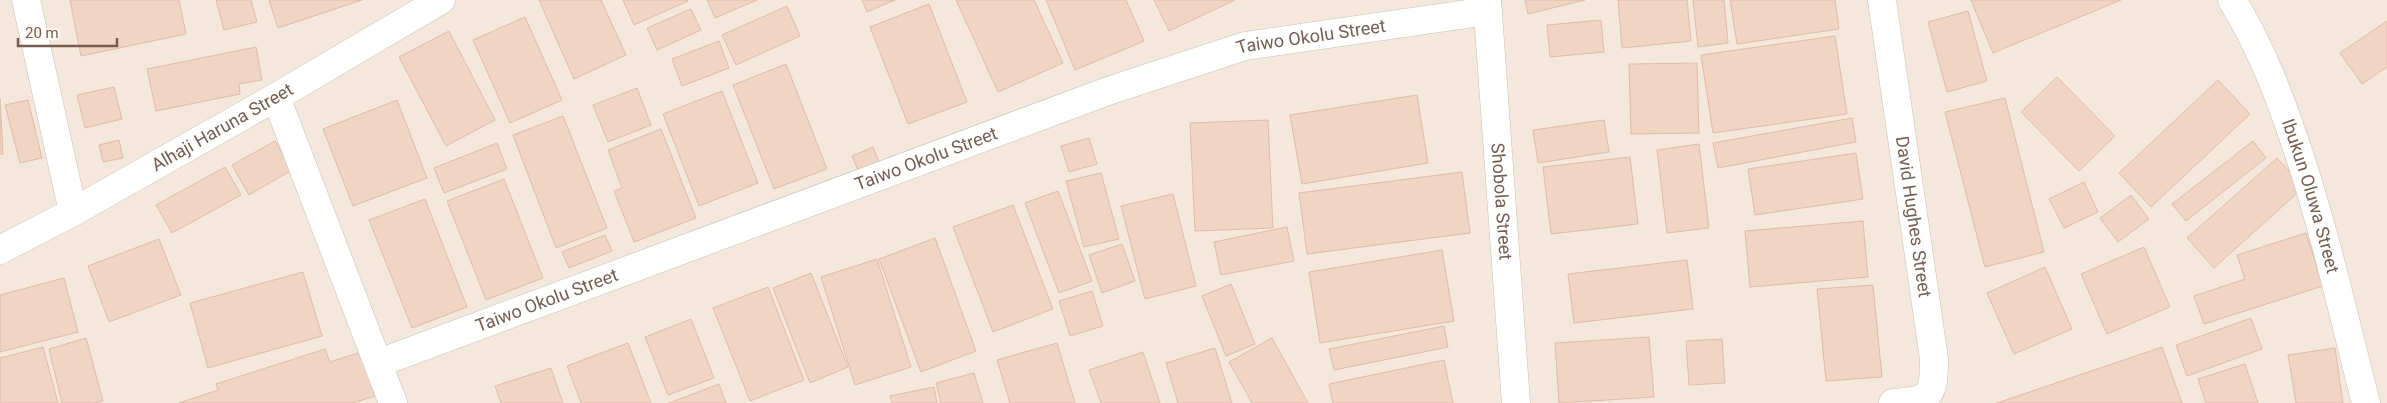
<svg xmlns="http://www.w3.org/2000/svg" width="2387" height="403" font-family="Roboto,sans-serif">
  <rect width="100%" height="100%" fill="#fcf5ec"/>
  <path fill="#f3e8db" d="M0,0H2387V403H0Z"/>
  <path fill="#f0d5c5" stroke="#e2bca6" d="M70,0H179L186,34L81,56Z
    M216,0H251L257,22L224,30Z
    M269,0H362L278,28Z
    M539,0H601L626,55L574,79Z
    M623,0H687L688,1L634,25Z
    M707,0H757L715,18Z
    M862,0H895L867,12Z
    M956,0H1034L1063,63L998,92Z
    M1046,0H1126L1144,41L1075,70Z
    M1154,0H1235L1169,31Z
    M1525,0H1585L1528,14Z
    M1618,0H1687L1691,41L1622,48Z
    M1693,0H1724L1728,43L1698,47Z
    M1730,0H1835L1839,29L1737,44Z
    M1971,0H2121L1993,53Z
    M929,4L967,102L908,124L870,27Z
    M787,6L800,36L736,65L722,35Z
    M691,9L701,30L657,50L647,28Z
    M1968,11L1987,81L1947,92L1928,22Z
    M525,17L562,100L510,123L473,40Z
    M1601,20L1604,52L1550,57L1547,25Z
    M2387,21V67L2362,84L2340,53Z
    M449,31L495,120L446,146L399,57Z
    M1835,36L1847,114L1713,133L1701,55Z
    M719,41L729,68L682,86L672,59Z
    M256,47L262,80L239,84L240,94L156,111L147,69Z
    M1697,63L1699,133L1631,134L1629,64Z
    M786,64L827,169L774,189L733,85Z
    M2057,77L2115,136L2079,171L2021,112Z
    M2218,80L2250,114L2151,207L2119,173Z
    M114,87L122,119L85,128L77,95Z
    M637,88L651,125L608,142L593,105Z
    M722,91L758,183L699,206L663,114Z
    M1417,95L1428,163L1302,184L1290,115Z
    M0,98L3,154H0Z
    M2005,98L2044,252L1985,267L1945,112Z
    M28,100L42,158L20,163L5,105Z
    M397,100L427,178L353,206L323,129Z
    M563,116L607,228L556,248L513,135Z
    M1852,118L1856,142L1718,168L1713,143Z
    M1268,120L1273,228L1195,231L1190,123Z
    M1604,120L1609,152L1538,163L1533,130Z
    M661,129L696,218L634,242L614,191L622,188L608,150Z
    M1089,138L1097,164L1069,172L1061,146Z
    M119,140L123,158L103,162L99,145Z
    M275,141L292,170L249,195L232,165Z
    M2253,141L2266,158L2186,221L2172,204Z
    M497,143L507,169L444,193L434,168Z
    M1699,144L1709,228L1667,233L1657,150Z
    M873,147L880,165L859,173L852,156Z
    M1856,153L1863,199L1755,215L1748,169Z
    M1630,157L1638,224L1551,234L1543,167Z
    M2277,158L2304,187L2214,268L2187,238Z
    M225,167L241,195L172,233L156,205Z
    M1462,172L1470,233L1307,254L1299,193Z
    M1101,173L1119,239L1084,247L1066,181Z
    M504,179L543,278L486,300L447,201Z
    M2084,182L2098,212L2064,228L2049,199Z
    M1058,191L1092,281L1059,293L1025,203Z
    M1173,194L1196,286L1145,299L1121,206Z
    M2131,195L2149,219L2118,242L2100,218Z
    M425,199L467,307L412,328L369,220Z
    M1013,205L1053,309L993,332L953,227Z
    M1863,221L1868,277L1750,287L1745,231Z
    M1287,227L1294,261L1221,275L1214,242Z
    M2306,233L2323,286L2204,324L2194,296L2245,279L2237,255Z
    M605,235L612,251L569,268L562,252Z
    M935,238L976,351L921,372L879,259Z
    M159,239L181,295L109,322L88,266Z
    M1122,244L1135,281L1102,293L1089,255Z
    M2144,247L2170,307L2107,334L2081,274Z
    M1442,250L1454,321L1320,343L1309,272Z
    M877,259L911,367L855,385L821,277Z
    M1687,260L1693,309L1574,323L1568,274Z
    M2045,267L2072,329L2014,354L1987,293Z
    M303,272L322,336L208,368L190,303Z
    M811,273L848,367L810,383L773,288Z
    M64,278L78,332L0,352V295Z
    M1231,284L1255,344L1226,356L1202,296Z
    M1873,285L1882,377L1826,381L1817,289Z
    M768,287L804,380L750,401L713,308Z
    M1092,291L1103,326L1070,336L1059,301Z
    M2251,318L2262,349L2187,376L2176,345Z
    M691,319L714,378L668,395L645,337Z
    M1444,326L1448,347L1334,370L1329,349Z
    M1649,337L1654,397L1559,403L1555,343Z
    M86,338L103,401L93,403H62L49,349Z
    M1272,338L1308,403H1252L1229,362Z
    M1722,339L1725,383L1689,385L1686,341Z
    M628,343L651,403H581L567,366Z
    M1057,343L1075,403H1010L997,360Z
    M43,347L58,403H0V358Z
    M2162,347L2182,403H1997Z
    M1215,348L1232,403H1178L1166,363Z
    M2335,348L2343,403H2296L2288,355Z
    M325,349L330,362L361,352L375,396L353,403H179L218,390L216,384Z
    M1143,352L1160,403H1101L1089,370Z
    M1444,360L1453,403H1333L1329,384Z
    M2245,364L2258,403H2206L2198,379Z
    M551,368L563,403H501L495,386Z
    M974,373L983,403H941L936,383Z
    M719,384L726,403H669Z
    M934,387L937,403H892L890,396Z"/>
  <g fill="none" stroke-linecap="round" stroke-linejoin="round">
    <g stroke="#cebeb1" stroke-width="29">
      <g id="minor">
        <path d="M26,0L73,212"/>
        <path id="s1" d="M1487,0L1516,403"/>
        <path id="s2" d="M1882,0L1934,359C1934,397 1931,400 1893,403"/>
        <path id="s3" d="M2232,0C2263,50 2283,105 2301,160C2327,240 2345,322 2366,403"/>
        <path d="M276,97L393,403"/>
        <path id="s4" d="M0,250L73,212L276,97L441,0"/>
        <path id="s5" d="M379,363L1108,91L1245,46L1488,11"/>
      </g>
    </g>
    <use href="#minor" stroke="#fff" stroke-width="28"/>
  </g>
  <g text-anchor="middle" stroke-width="4.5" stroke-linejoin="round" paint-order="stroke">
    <g font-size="18" fill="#775d4f" stroke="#fef9f3">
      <text dy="6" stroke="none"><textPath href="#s5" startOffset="989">Taiwo Okolu Street</textPath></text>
      <text dy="6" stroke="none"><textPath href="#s4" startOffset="254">Alhaji Haruna Street</textPath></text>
      <text dy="6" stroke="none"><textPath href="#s5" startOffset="584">Taiwo Okolu Street</textPath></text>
      <text dy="6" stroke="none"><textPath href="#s3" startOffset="212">Ibukun Oluwa Street</textPath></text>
      <text dy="6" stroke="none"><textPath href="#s1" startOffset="202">Shobola Street</textPath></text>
      <text dy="6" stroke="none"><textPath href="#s2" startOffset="219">David Hughes Street</textPath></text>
      <text dy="6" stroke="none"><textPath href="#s5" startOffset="179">Taiwo Okolu Street</textPath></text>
    </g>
  </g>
  <path d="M18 38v8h99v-8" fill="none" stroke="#775d4f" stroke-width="2.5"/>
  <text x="25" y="38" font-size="15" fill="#775d4f" stroke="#fef9f3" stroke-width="4" paint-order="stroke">20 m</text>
</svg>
